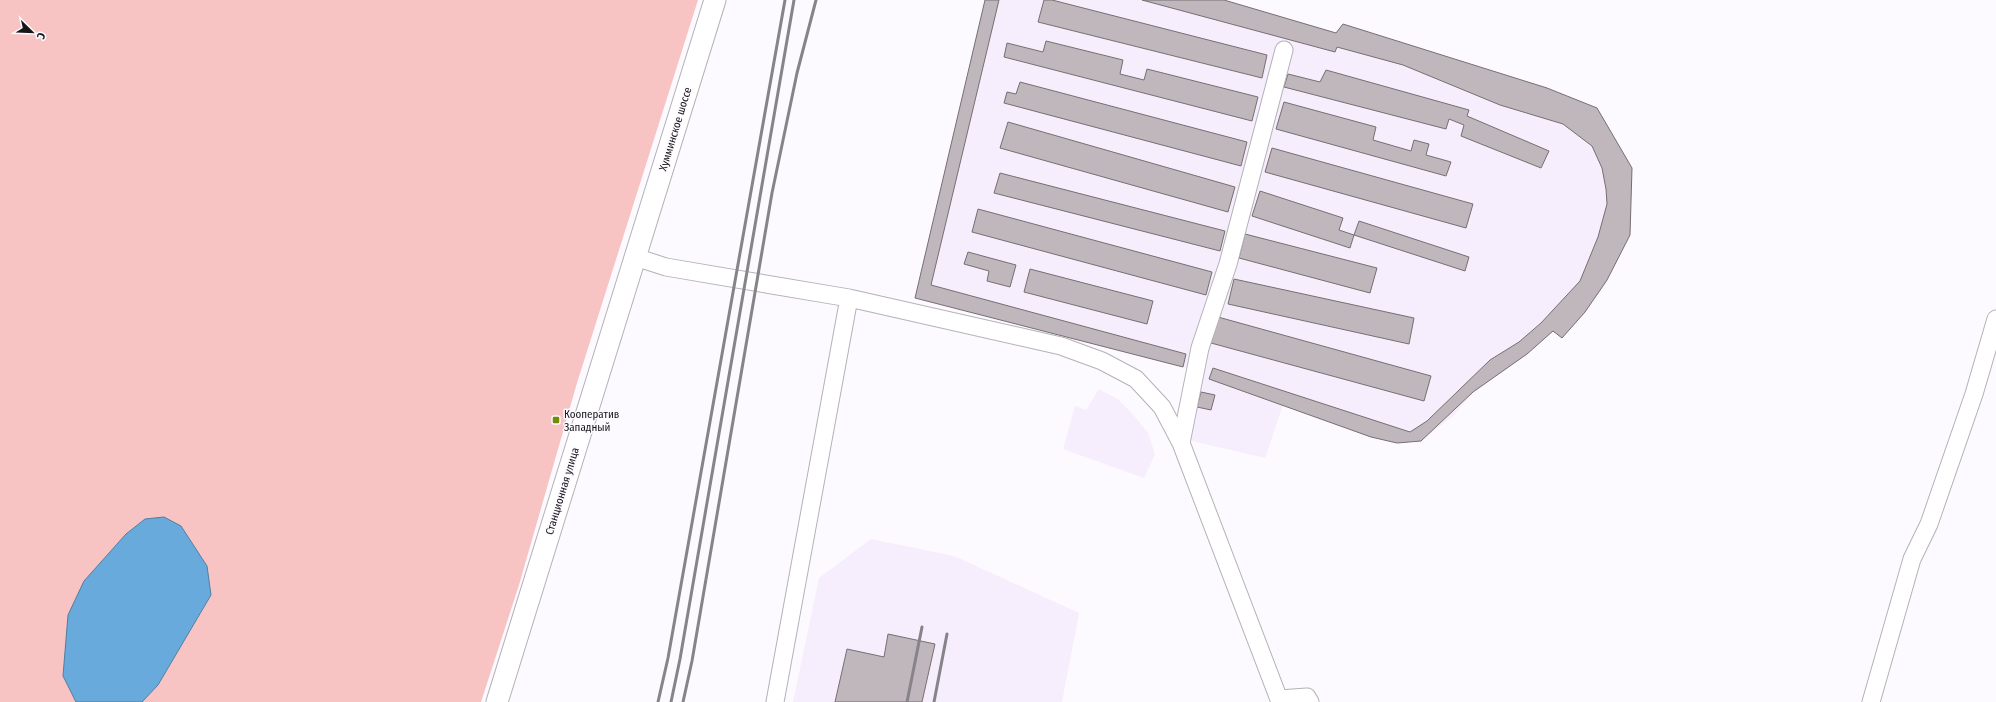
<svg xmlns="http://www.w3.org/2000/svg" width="1996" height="702" font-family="'Fira Sans Condensed',sans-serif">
  <rect width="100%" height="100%" fill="#fcf9ff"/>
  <path fill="#f6eefc" d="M985,0H1211L1336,33L1343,24L1547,88L1597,108L1630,235L1605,285L1585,312L1562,338L1553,331L1527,354L1474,392L1453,416L1421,441L1397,443L1371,437L1283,405L1265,458L1188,440L1202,372L915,298Z
    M1099,389L1119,400L1136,418L1148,433L1155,454L1144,478L1063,449L1075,406L1086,410Z
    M871,539L954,556L1079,613L1062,702H793L819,578Z"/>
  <path fill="#f7c4c3" d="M0,0H698L577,383L519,585L481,702H142L158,685L211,595L207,566L181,526L145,519L126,534L84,581L63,676L76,702H0Z"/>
  <path fill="#68aadb" stroke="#507ea1" d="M164,517L181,526L207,566L211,595L158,685L142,702H76L63,676L68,615L84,581L126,534L145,519Z"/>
  <path fill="#bfb7bb" stroke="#766f72" d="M985,0H999L931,285L1186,354L1183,367L915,298Z
    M1044,0H1052L1267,55L1262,78L1038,22Z
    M1142,0H1224L1336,33L1343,24L1547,88L1597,108L1632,168L1630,235L1607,280L1585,312L1562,338L1553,331L1527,354L1473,392L1421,441L1397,443L1371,437L1209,379L1213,368L1410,432L1427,421L1490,360L1519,342L1541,323L1580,281L1598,237L1607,204L1606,189L1602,168L1592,146L1563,124L1500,105L1403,65L1337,47L1335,52Z
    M1046,41L1123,60L1120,74L1144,80L1147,69L1258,97L1252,121L1004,57L1007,43L1043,52Z
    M1326,70L1469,110L1467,116L1549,151L1541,168L1461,136L1464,125L1449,119L1446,129L1284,87L1288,74L1320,82Z
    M1020,82L1247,142L1241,166L1004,103L1007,92L1016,94Z
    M1284,102L1376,127L1373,140L1411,151L1414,140L1429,144L1426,155L1451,162L1446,176L1276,129Z
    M1008,122L1235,187L1228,212L1000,148Z
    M1272,148L1473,204L1466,228L1265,172Z
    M1000,173L1225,231L1220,251L994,193Z
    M1260,191L1343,218L1339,230L1354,235L1350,248L1252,216Z
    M978,209L1212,272L1206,295L972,232Z
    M1359,221L1469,257L1465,271L1354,235Z
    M1245,234L1377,268L1370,293L1239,258Z
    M968,252L1016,265L1010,287L987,281L989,271L964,264Z
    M1030,269L1153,301L1147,324L1024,292Z
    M1234,279L1414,318L1409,344L1228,304Z
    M1218,317L1431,376L1424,401L1211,343Z
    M1201,392L1215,395L1211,410L1197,407Z
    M888,634L935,644L922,702H835L847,649L884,657Z"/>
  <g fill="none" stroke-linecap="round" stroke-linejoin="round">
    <g stroke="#b5b1b8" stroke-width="19">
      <path id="minor" d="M635,257L666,267L849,298L1061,346L1102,361L1136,379L1162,407L1181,443L1280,702
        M1181,443L1200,348L1228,264L1284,50
        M1279,699L1307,697L1310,702
        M775,702L849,298
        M1871,702L1912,559L1929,524L1974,394L1996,319"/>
    </g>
    <g stroke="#b5b1b8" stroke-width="23">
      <path id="major" d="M497,702L715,0"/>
    </g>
    <use href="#minor" stroke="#fff" stroke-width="17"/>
    <use href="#major" stroke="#fff" stroke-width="21"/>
    <path stroke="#868489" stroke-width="3" d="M658,702L668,658L785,0
      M671,702L680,659L794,0
      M683,702L692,661L772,193L797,73L816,0
      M907,702L922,627
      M934,702L947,634"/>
  </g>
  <rect fill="#718c07" stroke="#fcf9ff" stroke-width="1.5" x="552" y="416" width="8" height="8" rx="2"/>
  <g text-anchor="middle" stroke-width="3" stroke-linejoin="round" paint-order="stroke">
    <g font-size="11" fill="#171619" stroke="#fcf9ff">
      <text transform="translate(675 129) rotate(-73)" y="4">Хумминское шоссе</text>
      <text transform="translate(562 491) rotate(-73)" y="4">Станционная улица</text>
    </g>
    <g font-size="11" fill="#171619" stroke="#fcf9ff" text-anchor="start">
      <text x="564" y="418">Кооператив<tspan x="564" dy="13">Западный</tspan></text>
    </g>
  </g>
  <g transform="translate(32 32) rotate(113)" stroke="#fcf9ff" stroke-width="3" paint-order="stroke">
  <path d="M0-3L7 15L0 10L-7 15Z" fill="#171619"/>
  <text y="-6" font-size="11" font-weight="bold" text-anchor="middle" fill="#171619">С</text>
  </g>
</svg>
